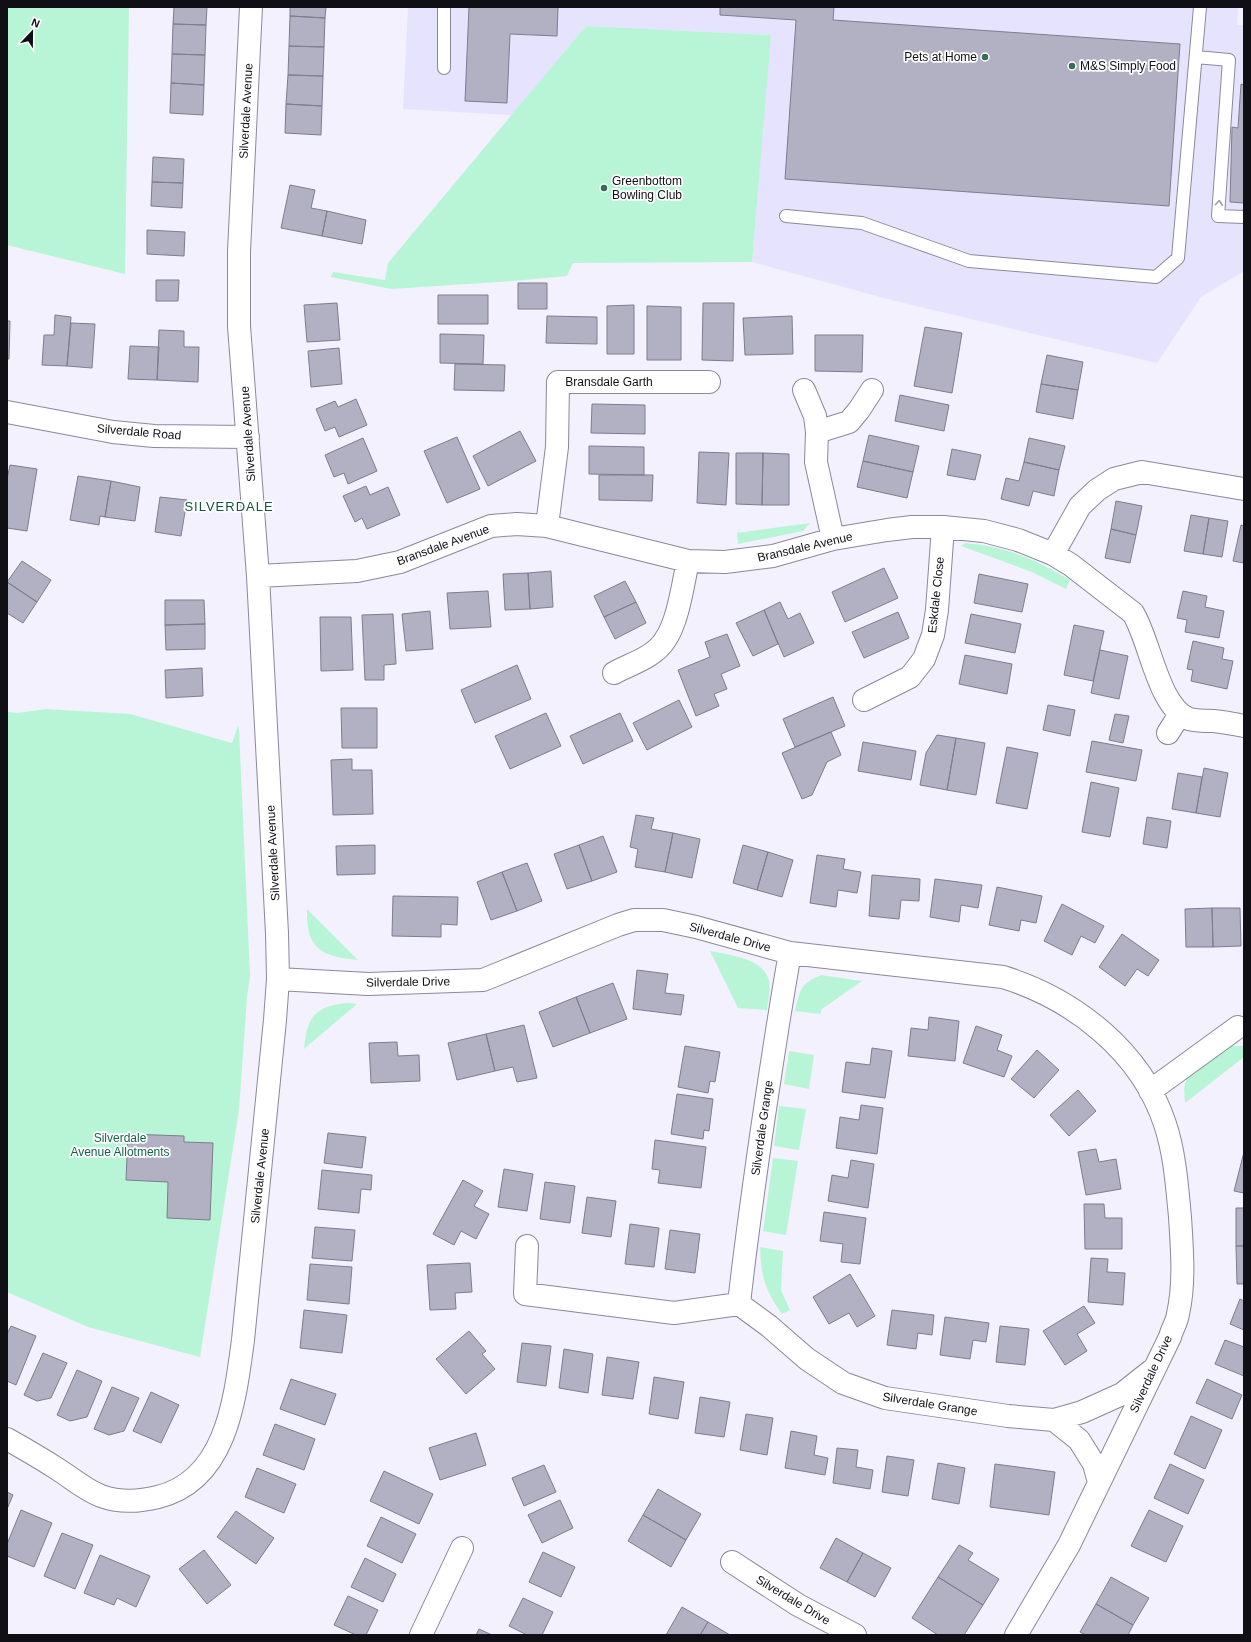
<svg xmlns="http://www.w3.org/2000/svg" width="1251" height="1642" font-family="Arial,sans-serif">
  <rect width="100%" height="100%" fill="#f2f1fd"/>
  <path fill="#e6e3fe" d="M408,7H1238L1237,25H1244V271L1201,297L1157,363L895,301L752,262L770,35L586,26L512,115L403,109Z"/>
  <path fill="#b8f5d7" d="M7,7H129L125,274L7,245Z
    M586,26L771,35L752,262L573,263L567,276L513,281L391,289L331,277L333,272L385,280L388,263Z
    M810,523L803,531L738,544L737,533Z
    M965,543C1005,546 1037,560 1070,580L1066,589L1032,572L961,546Z
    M46,709L130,714L232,743L238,726L239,729L250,976L247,997L239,1110L200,1357L88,1327L7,1292V712L17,713Z
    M307,909L358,960C321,956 306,949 307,909Z
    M710,951C729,955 764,958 769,981C771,989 768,1001 767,1010L738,1008Z
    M821,975L862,981L822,1009L820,1014L795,1011C800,990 800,984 821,975Z
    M347,1003L357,1004L304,1049C307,1018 314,1006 347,1003Z
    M1225,1046H1244V1057L1185,1103L1184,1089L1187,1077Z
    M789,1051L814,1055L809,1089L784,1084Z
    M779,1106L806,1109L799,1150L774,1146Z
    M773,1158L798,1161L786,1235L763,1231Z
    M760,1247L783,1251L781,1290L790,1310L782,1314C765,1290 761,1277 760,1247Z"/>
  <path fill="#b2b0c3" stroke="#7e7c8e" d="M174,7H207L206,25L173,24Z
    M290,7H326L325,18L290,16Z
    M469,7H558L557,36L510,34L507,103L465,101Z
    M720,7H834L833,20L1180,44L1169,206L785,179L796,20L720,15Z
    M290,16L325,18L324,47L289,46Z
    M173,24L206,25L205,55L172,54Z
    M289,46L324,47L323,76L288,75Z
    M172,54L205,55L204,85L171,83Z
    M288,75L323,76L322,106L286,104Z
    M171,83L204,85L203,115L170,113Z
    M1241,84L1244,85V203L1230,202L1232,127L1238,128Z
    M286,104L322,106L321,135L285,133Z
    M153,157L184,159L183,183L152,182Z
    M152,182L183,183L182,208L151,206Z
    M290,185L315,190L311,208L327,211L322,236L281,228Z
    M327,211L366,220L362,244L322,236Z
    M147,230L185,232L184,256L147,254Z
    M156,280H179L178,301H156Z
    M518,283H547V309H518Z
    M438,295H488V324H438Z
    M337,303L340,340L307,342L304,305Z
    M703,303H734L733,361L702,360Z
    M634,305V354H607V306Z
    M647,306L681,307V360H647Z
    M55,315L71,317L67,366L42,365L44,335H54Z
    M547,316L597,317V344L546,343Z
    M792,316L793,354L745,355L743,318Z
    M7,321H10L9,359H7Z
    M71,323L95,324L92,368L67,366Z
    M925,327L962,333L952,393L914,386Z
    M159,330L184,331V347H199L198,382L157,380Z
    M440,334L484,335L483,364L440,363Z
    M815,335H863L862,372L815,371Z
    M130,346L159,347L157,380L128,379Z
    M339,348L342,384L311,387L308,351Z
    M1047,355L1083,362L1078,390L1041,384Z
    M455,364L505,365L504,391L454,390Z
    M1041,384L1078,390L1073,419L1036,412Z
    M900,395L949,405L944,431L895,421Z
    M356,399L367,425L339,437L335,427L325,431L316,409L335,401L338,407Z
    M592,404L645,405V434L591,433Z
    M520,431L536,461L488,486L473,456Z
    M869,435L919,446L913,472L863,461Z
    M457,437L480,489L447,503L424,451Z
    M363,438L377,471L348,484L344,473L334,477L325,455Z
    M1029,438L1065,446L1059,470L1024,462Z
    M589,446L644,447V475L589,474Z
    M952,449L981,455L975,480L947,475Z
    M699,452L729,453L726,505L697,503Z
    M736,453H763L762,505L736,504Z
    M763,453L789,454V505H762Z
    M863,461L913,472L907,498L857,487Z
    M1024,462L1059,470L1054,496L1033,491L1029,506L1001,499L1006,478L1019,481Z
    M10,465L37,469L27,531L7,528V479Z
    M599,475H653L652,501L599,500Z
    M78,476L111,481L105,517L100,516L99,525L70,520Z
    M111,481L140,487L135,521L105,517Z
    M366,486L370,495L388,487L400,515L367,529L362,518L355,522L343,496Z
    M160,497L187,500L181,536L155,532Z
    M1116,501L1142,506L1136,535L1111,529Z
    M1191,515L1209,518L1203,554L1184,551Z
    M1209,518L1228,521L1222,557L1203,554Z
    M1241,525L1244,526V563L1233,561Z
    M1111,529L1136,535L1130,563L1105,558Z
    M22,561L51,580L37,602L7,582Z
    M884,568L898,598L845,622L832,592Z
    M551,571L553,607L530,609L528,573Z
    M528,573L530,609L505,610L503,574Z
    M979,574L1028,584L1022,612L974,603Z
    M625,581L636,602L604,617L594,596Z
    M7,582L37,602L23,623L7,613Z
    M488,591L491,627L450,629L447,593Z
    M1183,591L1207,596L1205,607L1224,611L1219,638L1185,632L1187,620L1177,618Z
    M165,600H204L205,624L165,625Z
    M636,602L646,623L615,639L604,617Z
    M780,602L788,619L800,613L814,643L784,657L764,610Z
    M764,610L778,644L753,656L736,623Z
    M430,611L433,649L406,651L402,614Z
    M898,612L909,638L864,658L852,632Z
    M393,614L396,664L384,665V680H365L362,615Z
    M971,614L1021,624L1015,653L965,643Z
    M320,617H351L353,670L321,671Z
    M205,624V649L166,650L165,625Z
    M1074,625L1104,631L1093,681L1064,675Z
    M727,634L740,666L721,674L727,689L714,694L719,706L696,716L678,670L710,657L705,642Z
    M1193,641L1224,648L1222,659L1233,661L1227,689L1191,681L1193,670L1187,669Z
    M1100,650L1128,656L1119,699L1091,693Z
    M965,655L1012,664L1007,694L959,684Z
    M517,665L531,699L475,723L461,690Z
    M202,668L203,696L166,698L165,670Z
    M833,697L845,726L795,747L783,719Z
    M679,700L692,727L647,750L633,723Z
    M1048,705L1075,710L1070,736L1043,730Z
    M341,708H377V748H342Z
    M546,713L561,746L510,769L495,736Z
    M620,713L633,741L583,764L570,736Z
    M1115,714L1129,716L1123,743L1109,740Z
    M831,732L841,755L827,762L812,795L802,799L782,753Z
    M937,735L956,738L947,790L920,785L926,753Z
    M956,738L985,743L976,795L947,790Z
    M1092,741L1142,750L1136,781L1086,772Z
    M863,742L916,751L911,780L858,771Z
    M1007,747L1038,753L1027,809L996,803Z
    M352,759V770H372L373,814L333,815L331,760Z
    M1204,768L1228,773L1220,817L1196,813Z
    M1178,773L1202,777L1196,813L1172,809Z
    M1091,782L1119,788L1110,837L1082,832Z
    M636,815L654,818L651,829L673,833L665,872L635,867L638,849L630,847Z
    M1147,817L1171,821L1167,848L1143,844Z
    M673,833L700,839L692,878L665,872Z
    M603,836L617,872L592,881L579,845Z
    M375,845V874L337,875L336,846Z
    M579,845L592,881L567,889L554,854Z
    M743,845L768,852L757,890L733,883Z
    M768,852L793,860L782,897L757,890Z
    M817,855L845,859L843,869L861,872L857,893L838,890L836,907L810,903Z
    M527,863L542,901L517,911L502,872Z
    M502,872L517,911L491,920L477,882Z
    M872,875L920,879L919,901L901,900L899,919L869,916Z
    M935,879L982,885L978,908L961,905L959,922L930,917Z
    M997,887L1042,896L1036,923L1021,920L1019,931L989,925Z
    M393,896L458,897L457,925L441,924V937L392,936Z
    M1062,904L1104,926L1095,943L1081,936L1072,955L1044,941Z
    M1212,908L1213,947H1186L1185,909Z
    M1212,908H1240L1241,946L1213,947Z
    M1122,934L1159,960L1148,976L1137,969L1125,986L1099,967Z
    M637,970L668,974L665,993L684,995L681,1015L633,1009Z
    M613,983L627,1019L590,1033L576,997Z
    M576,997L590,1033L553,1047L539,1012Z
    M929,1017L959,1021L955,1061L908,1056L911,1028L928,1030Z
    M524,1025L537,1078L517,1082L513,1067L495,1071L486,1034Z
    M976,1026L1002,1035L997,1050L1012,1056L1004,1077L963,1063Z
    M486,1034L495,1071L457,1080L448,1043Z
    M397,1042L398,1056L419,1055L420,1081L371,1083L369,1043Z
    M685,1046L720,1052L715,1082L710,1081L708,1093L678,1087Z
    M872,1048L892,1051L885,1098L842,1092L846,1062L870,1065Z
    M1037,1050L1059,1070L1034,1098L1011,1079Z
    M1078,1090L1096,1111L1069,1136L1050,1115Z
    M677,1094L713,1099L709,1131L704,1130L703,1139L671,1134Z
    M861,1105L883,1108L877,1154L836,1148L840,1117L859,1120Z
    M328,1133L366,1137L362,1168L324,1163Z
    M128,1134L184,1136V1142L213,1143L210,1220L167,1218L168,1182L126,1180Z
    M655,1140L706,1147L701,1188L658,1183L660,1170L652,1169Z
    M1096,1149L1099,1162L1116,1159L1121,1189L1086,1195L1078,1152Z
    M1244,1152V1193L1234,1191Z
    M851,1160L874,1164L868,1208L828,1201L832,1175L848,1178Z
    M504,1169L533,1174L527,1211L498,1207Z
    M322,1170L372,1175L371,1190L361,1189L359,1213L318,1209Z
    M463,1180L483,1191L474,1206L489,1214L476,1239L461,1231L454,1245L433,1234Z
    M545,1182L575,1186L570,1223L540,1219Z
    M587,1197L616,1201L611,1237L582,1233Z
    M1084,1204H1104L1105,1218H1122V1249H1085Z
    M1236,1208H1244V1246H1236Z
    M824,1212L866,1218L860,1264L841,1262L843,1244L820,1241Z
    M630,1224L659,1228L654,1267L625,1264Z
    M315,1227L355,1230L352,1261L312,1258Z
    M670,1230L700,1234L695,1273L665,1269Z
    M1236,1246H1244V1284H1237Z
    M1091,1258L1108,1259L1107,1272L1125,1273L1123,1305L1088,1302Z
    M470,1263L472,1292L455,1293L456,1309L430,1310L427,1265Z
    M310,1264L352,1267L349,1304L307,1300Z
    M850,1274L875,1316L857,1327L849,1313L829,1324L813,1297Z
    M1240,1299L1244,1301V1330L1230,1324Z
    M1084,1306L1095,1323L1077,1334L1087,1351L1065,1365L1043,1331Z
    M304,1310L347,1315L342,1353L300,1348Z
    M892,1310L934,1315L932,1335L918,1333L916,1349L887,1345Z
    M945,1317L989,1323L986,1342L973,1340L970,1359L940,1355Z
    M11,1326L36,1336L16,1385L7,1381V1334Z
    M1000,1326L1029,1329L1025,1365L996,1362Z
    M469,1331L486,1351L482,1354L495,1369L466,1394L436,1359Z
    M1225,1340L1244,1347V1376L1215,1364Z
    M522,1343L551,1346L546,1386L517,1382Z
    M564,1349L593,1354L588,1393L559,1388Z
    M43,1353L67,1363L51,1398L37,1401L24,1395Z
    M607,1357L639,1362L633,1399L602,1395Z
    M77,1370L102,1381L87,1417L70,1421L57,1415Z
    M654,1377L684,1382L678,1419L649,1414Z
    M291,1379L336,1394L325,1425L280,1409Z
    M1207,1379L1242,1395L1232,1419L1196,1403Z
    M112,1387L139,1398L124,1431L109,1435L94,1429Z
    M151,1392L179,1405L161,1443L133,1431Z
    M700,1397L730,1402L724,1437L695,1433Z
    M746,1414L773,1418L767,1455L740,1450Z
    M1191,1416L1222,1430L1205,1469L1174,1454Z
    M275,1424L315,1439L304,1470L263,1455Z
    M791,1431L817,1436L814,1455L828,1458L825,1475L785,1468Z
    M476,1433L486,1465L440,1480L429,1448Z
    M837,1448L858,1450L856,1467L873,1470L870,1489L833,1483Z
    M887,1456L914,1460L908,1496L882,1492Z
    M938,1463L965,1468L959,1504L932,1499Z
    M995,1464L1055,1472L1049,1515L990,1507Z
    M1170,1464L1204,1480L1188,1514L1154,1498Z
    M544,1465L556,1492L524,1506L512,1478Z
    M257,1468L296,1484L284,1513L245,1497Z
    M384,1471L433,1494L419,1524L370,1501Z
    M658,1489L701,1514L686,1540L643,1515Z
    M7,1492L13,1495L7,1509Z
    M560,1500L573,1528L542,1543L528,1515Z
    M21,1510L52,1523L34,1567L7,1556V1544Z
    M1149,1510L1183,1526L1166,1562L1131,1546Z
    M236,1511L274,1538L256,1564L217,1537Z
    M643,1515L686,1540L671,1567L628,1541Z
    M381,1517L416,1534L402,1563L367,1546Z
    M62,1533L93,1545L75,1589L44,1576Z
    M836,1538L863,1553L847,1582L820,1568Z
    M959,1545L973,1553L968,1560L999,1579L983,1605L938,1577Z
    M204,1550L231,1585L207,1604L179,1569Z
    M543,1552L575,1567L561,1597L529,1582Z
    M863,1553L891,1568L875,1597L847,1582Z
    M100,1555L150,1576L136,1607L117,1598L114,1605L84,1593Z
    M365,1558L396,1574L383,1602L351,1587Z
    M938,1577L983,1605L964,1635H938L912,1618Z
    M1111,1577L1149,1598L1133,1625L1096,1604Z
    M348,1596L378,1610L366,1635H356L334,1625Z
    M523,1598L553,1612L542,1635H527L509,1626Z
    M1096,1604L1133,1625L1128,1635H1086L1080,1632Z
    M682,1607L708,1622L700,1635H666Z
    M708,1622L730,1635H700Z
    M479,1629L492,1635H476Z"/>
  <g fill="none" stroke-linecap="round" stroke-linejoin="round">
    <g stroke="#8b889a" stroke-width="14">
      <path id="lane" d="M444,7V68
        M1196,57L1229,60L1218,216L1244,217
        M786,216L862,223L969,261L1156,277L1178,258L1200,7"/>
    </g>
    <g stroke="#8b889a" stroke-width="24">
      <path id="street" d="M804,390L815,416L817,432
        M7,412L113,432L154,436L248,437
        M547,526L557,447L558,382H709
        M833,539L816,462L817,432L849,422L859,410L872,390
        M1053,554L1080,506L1097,490L1114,479L1142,472L1244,489
        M258,576L357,571L400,562L491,526L517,524L547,526L688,561L725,562L773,556L833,539L887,530L912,527H943L984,531L1018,540L1053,554L1071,565L1133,613C1150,640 1158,707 1189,719C1197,721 1206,721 1214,721C1224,722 1234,724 1244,726
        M614,673C630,664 655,657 665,640C678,622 683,584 688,561
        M864,700L910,677L924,659L933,635L937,610L943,527
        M1168,733L1180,714
        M790,953C779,1014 770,1075 761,1136C753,1192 745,1248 739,1304L769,1326L807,1359L843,1383L885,1398L1008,1416L1054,1420L1082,1412L1122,1394L1151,1371
        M278,979L368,984L483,980L618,925L634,920H663L696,927L790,953L1003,977C1074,999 1141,1051 1165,1124C1175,1154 1177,1186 1180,1217C1182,1249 1185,1283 1178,1314C1177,1322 1172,1329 1170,1337L1069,1545L1016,1635
        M1150,1091L1238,1027
        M527,1246L525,1294L674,1313L739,1304
        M1054,1420L1079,1440L1094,1464L1099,1482
        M7,1439C25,1449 42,1459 59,1470C73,1479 85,1490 101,1496C120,1503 138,1502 158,1497C227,1480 235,1399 243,1340L275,1020L278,979L277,933L258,576L239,326V251L251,7
        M732,1562L798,1605L855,1635
        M421,1635L462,1548"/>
    </g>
    <use href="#lane" stroke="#fff" stroke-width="12"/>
    <use href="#street" stroke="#fff" stroke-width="22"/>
  </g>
  <defs><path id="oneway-chevron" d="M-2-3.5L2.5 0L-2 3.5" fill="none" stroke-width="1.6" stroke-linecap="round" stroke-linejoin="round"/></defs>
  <use stroke="#9f9fa2" href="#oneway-chevron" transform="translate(1219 203) rotate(-86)"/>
  <g fill="#356d55" stroke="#fff" stroke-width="1.5">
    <circle cx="985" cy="57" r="4"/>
    <circle cx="1072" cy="66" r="4"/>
    <circle cx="604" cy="188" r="4"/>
  </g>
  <g text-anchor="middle" stroke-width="3.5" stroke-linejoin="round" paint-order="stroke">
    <g font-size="12" fill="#100f16" stroke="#fff" text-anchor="start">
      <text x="977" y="61" text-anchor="end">Pets at Home</text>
      <text x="1080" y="70">M&amp;S Simply Food</text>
      <text x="612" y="185">Greenbottom<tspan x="612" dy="14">Bowling Club</tspan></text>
    </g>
    <g font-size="12" fill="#100f16" stroke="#fff">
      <text transform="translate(246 111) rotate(-87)" y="4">Silverdale Avenue</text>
      <text x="609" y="386">Bransdale Garth</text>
      <text transform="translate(139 432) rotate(5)" y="4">Silverdale Road</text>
      <text transform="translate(248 434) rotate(-94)" y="4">Silverdale Avenue</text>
      <text transform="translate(443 545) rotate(-20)" y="4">Bransdale Avenue</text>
      <text transform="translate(805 547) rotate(-13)" y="4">Bransdale Avenue</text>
      <text transform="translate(936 595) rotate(-84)" y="4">Eskdale Close</text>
      <text transform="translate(273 853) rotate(-93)" y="4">Silverdale Avenue</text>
      <text transform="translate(730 937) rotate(15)" y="4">Silverdale Drive</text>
      <text transform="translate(408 982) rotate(-1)" y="4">Silverdale Drive</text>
      <text transform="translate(762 1128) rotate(-82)" y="4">Silverdale Grange</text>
      <text transform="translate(260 1176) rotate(-84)" y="4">Silverdale Avenue</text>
      <text transform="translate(1151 1374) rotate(-65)" y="4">Silverdale Drive</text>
      <text transform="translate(930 1404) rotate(9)" y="4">Silverdale Grange</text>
      <text transform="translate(793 1600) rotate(31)" y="4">Silverdale Drive</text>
    </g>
    <g font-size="12" fill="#166447" stroke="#fff">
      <text x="120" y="1142">Silverdale<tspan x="120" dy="14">Avenue Allotments</tspan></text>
    </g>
    <g font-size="13" letter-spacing="1" fill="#0f563d" stroke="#fff">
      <text x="229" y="511">SILVERDALE</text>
    </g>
  </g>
  <rect width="1251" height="1642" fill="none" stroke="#100f16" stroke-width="16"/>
  <g transform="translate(32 32) rotate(22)" stroke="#ffffff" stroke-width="3" paint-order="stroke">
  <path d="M0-3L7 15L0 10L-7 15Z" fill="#100f16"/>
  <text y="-6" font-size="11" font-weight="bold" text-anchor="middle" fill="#100f16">N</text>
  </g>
</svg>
